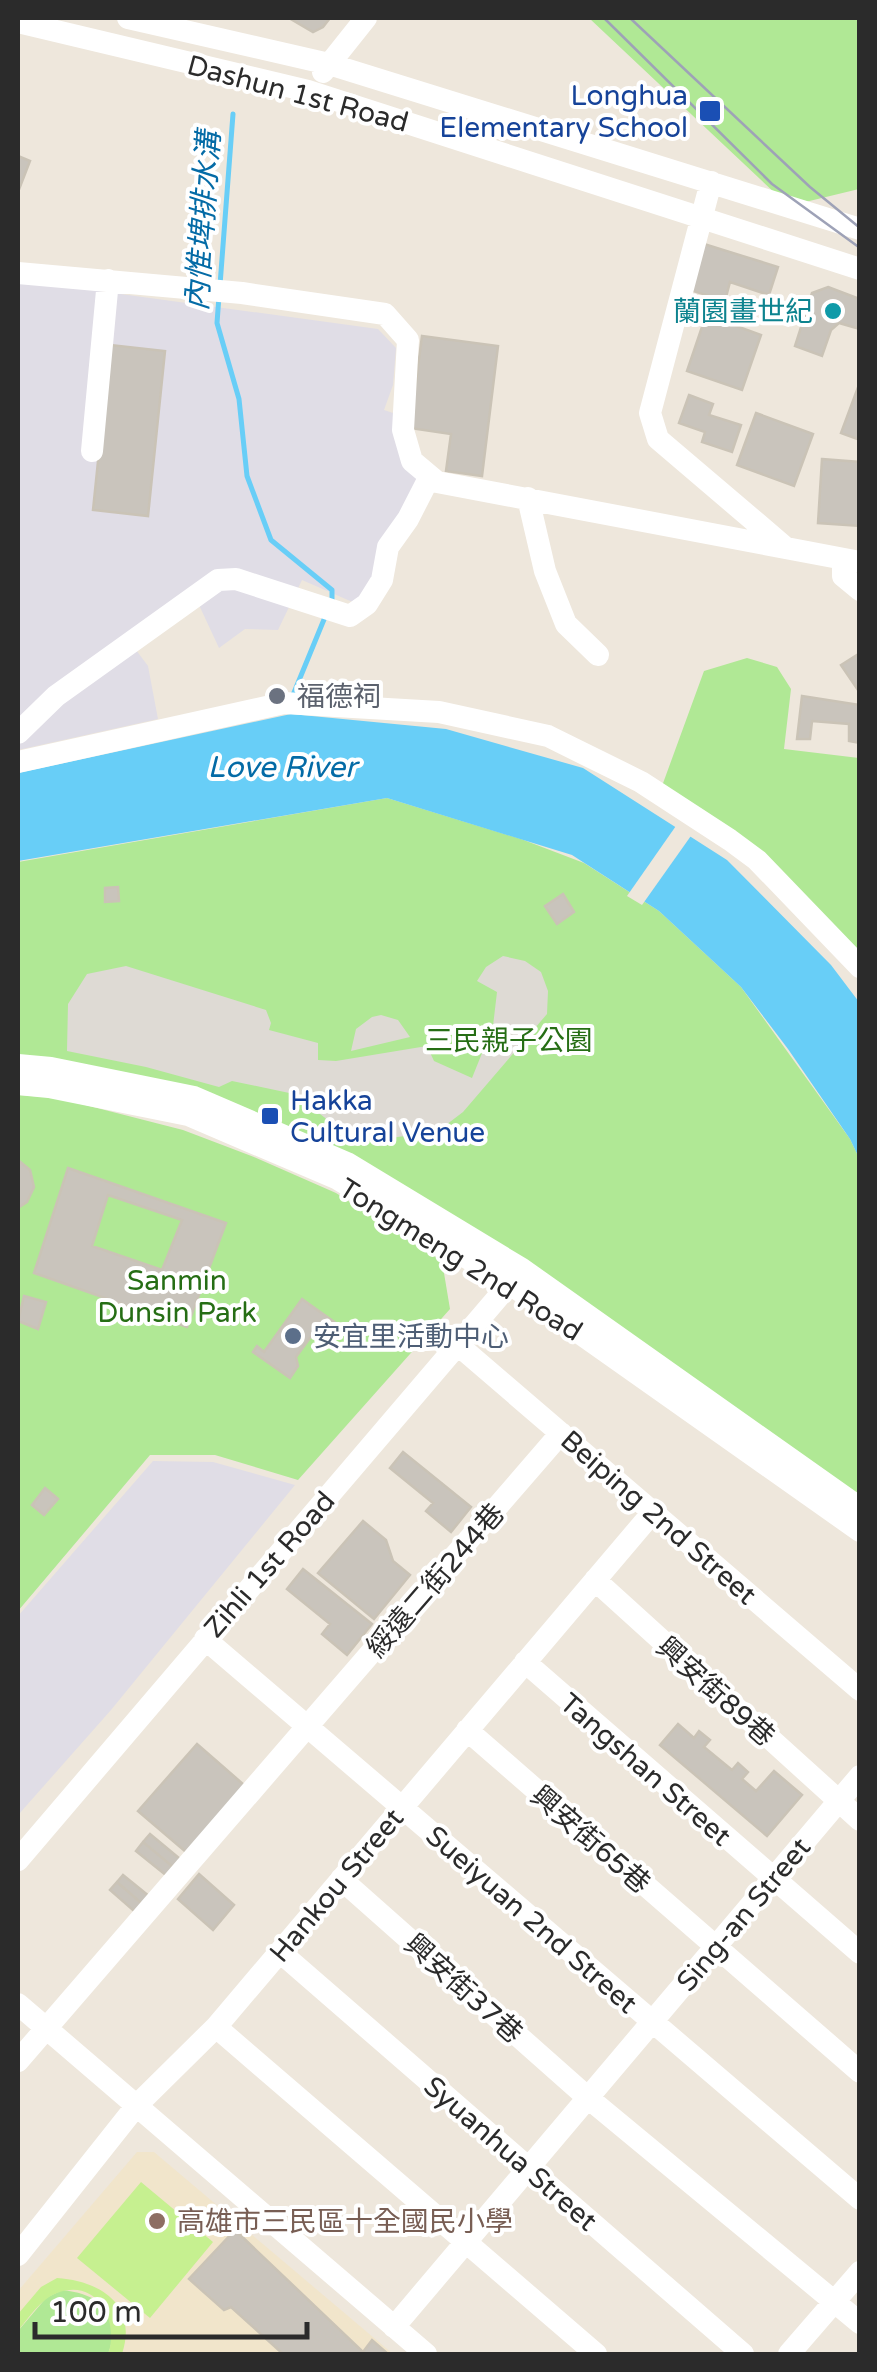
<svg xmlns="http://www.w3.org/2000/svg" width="877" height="2372" font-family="'Varela Round','Noto Sans TC',sans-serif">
  <rect width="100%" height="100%" fill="#eee7dc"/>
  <path fill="#e0dde6" d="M18,280L378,329L396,348L393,385L384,410L396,414L419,478L374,578L357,604L302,580L278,630L245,629L219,648L199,605L136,650L148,666L158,719L18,750Z
    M153,1461L213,1462L295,1485L111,1710L19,1814L18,1616Z"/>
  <path fill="#f1e5cb" d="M137,2152H154L393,2354H18V2291Z"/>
  <path fill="#b0e895" d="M589,18H859V189L797,204L777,195Z
    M747,658L777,667L791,689L784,749L859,758V960L662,786L704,671Z
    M387,798L521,839L584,863L659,911L741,987L850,1139L859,1158V1508L323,1152L18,1067V862Z
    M18,1095L58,1098L183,1130L254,1157L336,1193L442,1261L450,1309L298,1480L215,1455H150L18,1611Z
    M62,2290C101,2294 123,2314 108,2354H18V2331L46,2298Z"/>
  <path fill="#c6f090" d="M141,2182L213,2242L150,2318L77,2258Z
    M57,2278C101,2281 138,2305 122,2354H108C120,2322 97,2277 57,2293C41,2299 29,2317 18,2331V2314L41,2287Z"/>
  <path fill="#dedad4" d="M503,956L525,961L541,972L548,991L547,1014L463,1112L438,1131L391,1138L354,1135L333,1124L294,1094L232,1081L219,1087L146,1067L67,1051L68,1004L87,974L126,966L266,1010L271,1023L269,1030L318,1043V1060L336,1061L427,1046L434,1061L472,1078L493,1026L497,992L477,981L486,967Z
    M381,1015L398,1020L410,1037L351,1051L356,1029L372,1017Z"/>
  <path fill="#68cef7" d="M291,714L446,729L583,768L727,860L831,965L859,1002V1158L850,1139L788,1049L741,987L659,911L572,855L387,798L18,861V773Z"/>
  <path fill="#eee7dc" d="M678,823L693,833L642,905L627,896Z"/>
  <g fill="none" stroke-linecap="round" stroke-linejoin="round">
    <path stroke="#68cef7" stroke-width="5" d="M220,285L233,114
      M219,296L217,323L239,399L247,476L271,540L332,590V603
      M293,695L325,617"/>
  </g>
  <path fill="#c9c4bc" stroke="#cac3b6" stroke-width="2.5" fill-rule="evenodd" d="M289,18H330L323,27L313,32Z
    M18,156L30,161L18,192Z
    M704,244L778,267L769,295L730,282L725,301L684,288Z
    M828,287L860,299V329L839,323L831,330L822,356L795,346L812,293Z
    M706,315L761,335L742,390L687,371Z
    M422,336L498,346L482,476L446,471L451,434L410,428Z
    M110,345L165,351L148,516L93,510Z
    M860,382V440L841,433Z
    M689,395L713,404L709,415L741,425L732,452L702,442L705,432L679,423Z
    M756,413L813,434L794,486L737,465Z
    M822,459L860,462V526L818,523Z
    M860,653V693L841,665Z
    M802,696L860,705V743L849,741V724L812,721L810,739H797Z
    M118,887L119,901L105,902V888Z
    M563,894L574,912L557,924L545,906Z
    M18,1160L30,1170L34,1187L27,1202L18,1208Z
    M68,1168L226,1223L187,1327L34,1273ZM108,1195L182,1220L162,1270L92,1246Z
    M24,1296L46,1302L38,1329L18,1321Z
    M302,1299L340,1326L329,1342L315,1331L296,1357L298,1366L290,1378L253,1352L257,1346L264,1352Z
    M403,1452L471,1507L451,1532L426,1511L433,1503L390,1468Z
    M45,1488L58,1499L44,1515L32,1505Z
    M363,1521L386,1540L393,1561L410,1575L374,1619L318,1573Z
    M303,1569L372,1624L347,1655L322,1634L330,1624L287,1589Z
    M678,1724L694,1738L699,1731L710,1740L704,1747L732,1770L738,1763L748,1772L742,1779L756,1791L774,1771L802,1795L767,1836L660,1745Z
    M197,1744L251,1791L193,1858L138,1811Z
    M150,1834L186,1864L179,1872L143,1842Z
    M143,1842L179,1872L172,1880L136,1851Z
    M199,1874L234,1905L213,1930L178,1899Z
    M123,1875L155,1901L148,1909L117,1882Z
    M117,1882L148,1909L141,1917L110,1890Z
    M235,2230L363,2352L372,2340L388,2354H283L231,2307L224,2310L189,2279Z"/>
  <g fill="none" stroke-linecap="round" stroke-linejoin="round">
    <path stroke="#fff" stroke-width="22" d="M128,18L329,64L860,229
      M18,22L308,91L860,269
      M323,72L366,18
      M711,182L650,413L658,439L786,548
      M18,273L242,293L385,314L408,340L403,430L412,461L437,482L860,562
      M92,451L108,280
      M528,498L545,571L566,624L598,655
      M843,560V576L860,590
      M18,733L56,696L218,580L236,579L350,616L367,604L382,580L388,547L408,519L430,476
      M18,762L284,703L439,712L548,736L641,782L730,840L757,860L860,967
      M18,1065L51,1068L194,1097L347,1163L522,1269L860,1508
      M18,1084L49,1087L188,1115L338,1179L510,1284L860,1531
      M458,1345L860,1690
      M595,1580L860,1820
      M205,1639L860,2199
      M525,1662L860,1953
      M467,1730L860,2072
      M18,1860L517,1275
      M341,1879L587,2097L860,2323
      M280,1952L743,2354
      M18,2004L426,2354
      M216,2027L596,2354
      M18,2061L561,1433
      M18,2255L137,2105L216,2027L653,1512
      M394,2327L860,1776
      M789,2354L860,2272"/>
    <path stroke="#9ea2b7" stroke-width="2.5" d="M604,18L772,184L860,248
      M630,18L810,187L860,228"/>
  </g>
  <g fill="#1a4fb4" stroke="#fff" stroke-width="4">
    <rect x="698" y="99" width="24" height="24" rx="5"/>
    <rect x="260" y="1106" width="20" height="20" rx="5"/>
  </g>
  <circle fill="#0f9aa8" stroke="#fff" stroke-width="4" cx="833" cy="311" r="10"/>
  <circle fill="#6b7280" stroke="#fff" stroke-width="4" cx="277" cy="696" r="10"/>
  <circle fill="#5c6f8a" stroke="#fff" stroke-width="4" cx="293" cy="1336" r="10"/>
  <circle fill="#8d6e63" stroke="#fff" stroke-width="4" cx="157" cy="2221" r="10"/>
  <g text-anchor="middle" stroke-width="8" stroke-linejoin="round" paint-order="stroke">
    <g font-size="28" fill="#2b2b2b" stroke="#fff">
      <text transform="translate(298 93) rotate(15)" y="10">Dashun 1st Road</text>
      <text transform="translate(461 1259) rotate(32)" y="10">Tongmeng 2nd Road</text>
      <text transform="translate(659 1517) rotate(41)" y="10">Beiping 2nd Street</text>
      <text transform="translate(269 1564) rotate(-49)" y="10">Zihli 1st Road</text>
      <text transform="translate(435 1580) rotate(-49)" y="10">綏遠二街244巷</text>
      <text transform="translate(716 1691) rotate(42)" y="10">興安街89巷</text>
      <text transform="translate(646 1769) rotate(41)" y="10">Tangshan Street</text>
      <text transform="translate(591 1839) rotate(41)" y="10">興安街65巷</text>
      <text transform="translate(336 1885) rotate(-50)" y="10">Hankou Street</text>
      <text transform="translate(743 1914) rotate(-50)" y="10">Sing-an Street</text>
      <text transform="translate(532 1919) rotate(41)" y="10">Sueiyuan 2nd Street</text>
      <text transform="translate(464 1988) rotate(42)" y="10">興安街37巷</text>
      <text transform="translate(511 2153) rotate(41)" y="10">Syuanhua Street</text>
    </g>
    <g font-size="28" fill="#164399" stroke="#fff" text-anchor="end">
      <text x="688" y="105">Longhua<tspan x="688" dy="32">Elementary School</tspan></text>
      <text x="290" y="1110" text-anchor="start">Hakka<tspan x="290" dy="32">Cultural Venue</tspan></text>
    </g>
    <g font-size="28" fill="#0d838f" stroke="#fff" text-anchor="end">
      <text x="813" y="321">蘭園畫世紀</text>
    </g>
    <g font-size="28" fill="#5b616d" stroke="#fff" text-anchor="start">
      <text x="297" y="706">福德祠</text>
    </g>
    <g font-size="28" fill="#266e15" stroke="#fff">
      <text x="509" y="1050">三民親子公園</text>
      <text x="177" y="1290">Sanmin<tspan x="177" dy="32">Dunsin Park</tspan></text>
    </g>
    <g font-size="28" fill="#4e5e75" stroke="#fff" text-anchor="start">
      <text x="313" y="1346">安宜里活動中心</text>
    </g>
    <g font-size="28" fill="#785e54" stroke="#fff" text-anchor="start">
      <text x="177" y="2231">高雄市三民區十全國民小學</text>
    </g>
    <g font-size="30" font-style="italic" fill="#046ba6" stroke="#fff">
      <text transform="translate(203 221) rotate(-86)" y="10">內惟埤排水溝</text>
      <text x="282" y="777">Love River</text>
    </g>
  </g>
  <rect width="877" height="2372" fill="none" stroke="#2b2b2b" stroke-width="40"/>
  <path d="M35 2322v15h272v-15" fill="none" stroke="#2b2b2b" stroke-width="5"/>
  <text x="50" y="2322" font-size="30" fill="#2b2b2b" stroke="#ffffff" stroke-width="8" paint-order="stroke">100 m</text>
</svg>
